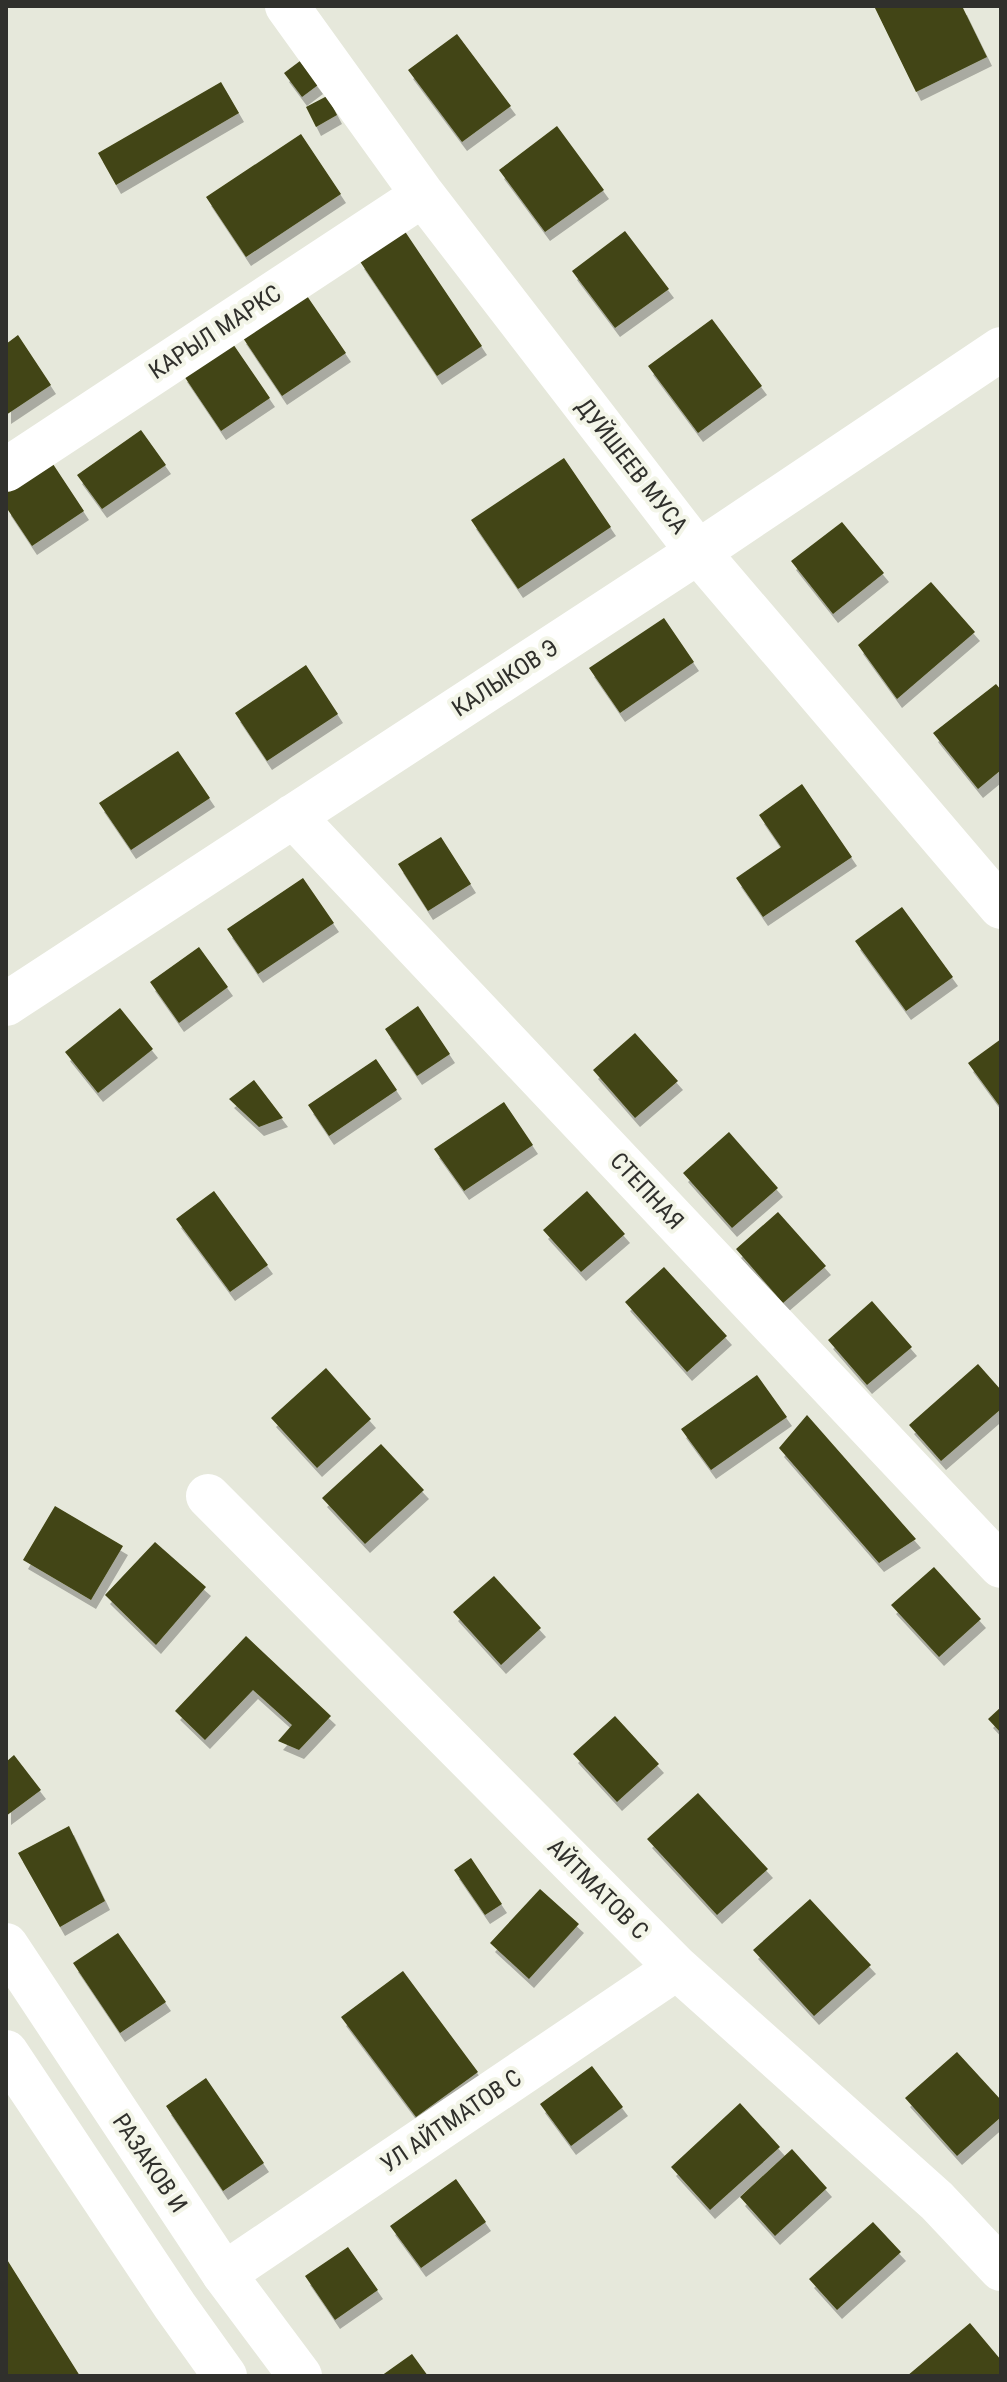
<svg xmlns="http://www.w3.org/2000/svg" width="1007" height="2382" font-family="'Roboto Condensed',sans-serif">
  <defs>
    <filter id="shadow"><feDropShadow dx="5" dy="9" stdDeviation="0" flood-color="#0004"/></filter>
  </defs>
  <rect width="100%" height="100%" fill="#e6e8db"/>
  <path fill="#424513" filter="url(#shadow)" d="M874,6H962L987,57L916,92Z
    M457,34L511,106L462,142L408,70Z
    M300,61L318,85L302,97L284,73Z
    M221,82L239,113L116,185L98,153Z
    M327,96L337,115L316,127L306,107Z
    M557,126L604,190L545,232L499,170Z
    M301,134L341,194L246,257L206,197Z
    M404,230L482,346L437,376L359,260Z
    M625,231L669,289L615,328L572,271Z
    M305,293L346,353L282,396L241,335Z
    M712,319L762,386L698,433L648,366Z
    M18,335L51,385L6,415V344Z
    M231,341L270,398L221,431L182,373Z
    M141,430L166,465L102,509L77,475Z
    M564,458L611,527L518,589L471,520Z
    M51,461L84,511L32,546L6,507V492Z
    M842,522L884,573L833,614L791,561Z
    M931,582L975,632L897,699L858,645Z
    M664,618L694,662L620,713L589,668Z
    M306,665L338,714L267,761L235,713Z
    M996,684L1001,690V770L978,789L933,733Z
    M178,751L210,798L131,850L99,803Z
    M802,784L852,857L763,917L736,878L781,847L759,815Z
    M441,837L471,884L428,911L398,864Z
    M303,878L334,923L258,974L227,929Z
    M902,907L953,977L906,1011L855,941Z
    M199,947L228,987L179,1023L150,982Z
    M418,1006L450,1054L417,1076L385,1029Z
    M120,1008L153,1049L98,1093L65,1052Z
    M635,1033L678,1081L635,1118L593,1070Z
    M1001,1039V1108L968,1063Z
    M376,1059L397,1090L329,1136L308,1105Z
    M254,1080L283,1118L259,1127L229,1099Z
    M504,1102L533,1145L464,1191L434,1149Z
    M729,1132L778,1188L732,1228L683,1173Z
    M214,1191L268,1265L230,1292L176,1219Z
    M587,1191L625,1234L581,1272L543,1230Z
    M778,1212L826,1266L783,1303L736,1249Z
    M664,1267L727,1336L687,1372L625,1302Z
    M872,1301L912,1347L867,1385L828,1340Z
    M978,1364L1001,1390V1409L941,1461L909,1425Z
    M326,1368L371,1419L317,1468L271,1418Z
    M757,1375L787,1417L711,1470L681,1429Z
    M807,1415L916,1539L879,1563L779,1448Z
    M381,1444L424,1490L365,1544L322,1498Z
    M55,1506L123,1546L91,1600L23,1560Z
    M155,1542L206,1587L156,1645L105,1595Z
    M934,1567L981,1619L939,1657L891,1605Z
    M494,1576L541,1628L501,1665L453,1612Z
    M246,1636L331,1716L299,1750L278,1741L292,1725L253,1690L205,1740L175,1711Z
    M1001,1707V1733L988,1719Z
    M615,1716L659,1764L617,1802L573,1754Z
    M14,1755L41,1790L6,1816V1762Z
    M698,1793L768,1869L717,1915L647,1839Z
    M69,1826L105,1901L60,1927L18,1853Z
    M471,1858L502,1904L485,1915L454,1870Z
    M540,1889L579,1924L529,1979L490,1943Z
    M810,1899L871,1965L814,2016L753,1950Z
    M118,1933L166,2002L120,2033L73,1963Z
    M403,1971L478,2072L416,2117L341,2017Z
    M957,2052L1001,2100V2117L957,2156L905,2098Z
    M592,2066L623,2107L571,2146L540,2104Z
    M206,2078L264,2163L223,2191L166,2106Z
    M740,2103L780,2147L710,2210L671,2167Z
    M792,2149L827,2188L775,2236L740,2197Z
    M456,2179L486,2222L421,2268L390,2226Z
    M873,2222L901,2252L837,2310L809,2279Z
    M348,2247L378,2290L335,2320L305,2276Z
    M6,2258L80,2376H6Z
    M970,2323L1001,2360V2376H907Z
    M412,2354L428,2376H381Z"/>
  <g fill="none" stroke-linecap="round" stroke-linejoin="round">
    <path stroke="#fff" stroke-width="44" d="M287,6L423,195L698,552L1001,907
      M6,470L423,195
      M293,816L1001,1566
      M6,1004L698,552L1001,349
      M208,1496L677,1968L937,2201L1001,2269
      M224,2274L677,1968"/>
    <path stroke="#fff" stroke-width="44" d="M6,1945L224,2274L300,2376
      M6,2052L175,2306L225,2376"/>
  </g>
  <g text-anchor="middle" stroke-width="8" stroke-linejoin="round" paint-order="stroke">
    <g font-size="24" fill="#30302c" stroke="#f3f5e8">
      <text transform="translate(215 332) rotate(-33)" y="8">КАРЫЛ МАРКС</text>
      <text transform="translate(632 466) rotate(52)" y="8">ДУЙШЕЕВ МУСА</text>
      <text transform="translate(505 678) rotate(-33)" y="8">КАЛЫКОВ Э</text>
      <text transform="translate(647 1191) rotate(47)" y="8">СТЕПНАЯ</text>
      <text transform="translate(598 1889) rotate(45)" y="8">АЙТМАТОВ С</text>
      <text transform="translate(451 2121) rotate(-34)" y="8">УЛ АЙТМАТОВ С</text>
      <text transform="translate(150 2163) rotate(56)" y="8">РАЗАКОВ И</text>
    </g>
  </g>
  <rect width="1007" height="2382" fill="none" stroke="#30302c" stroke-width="16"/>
</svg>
